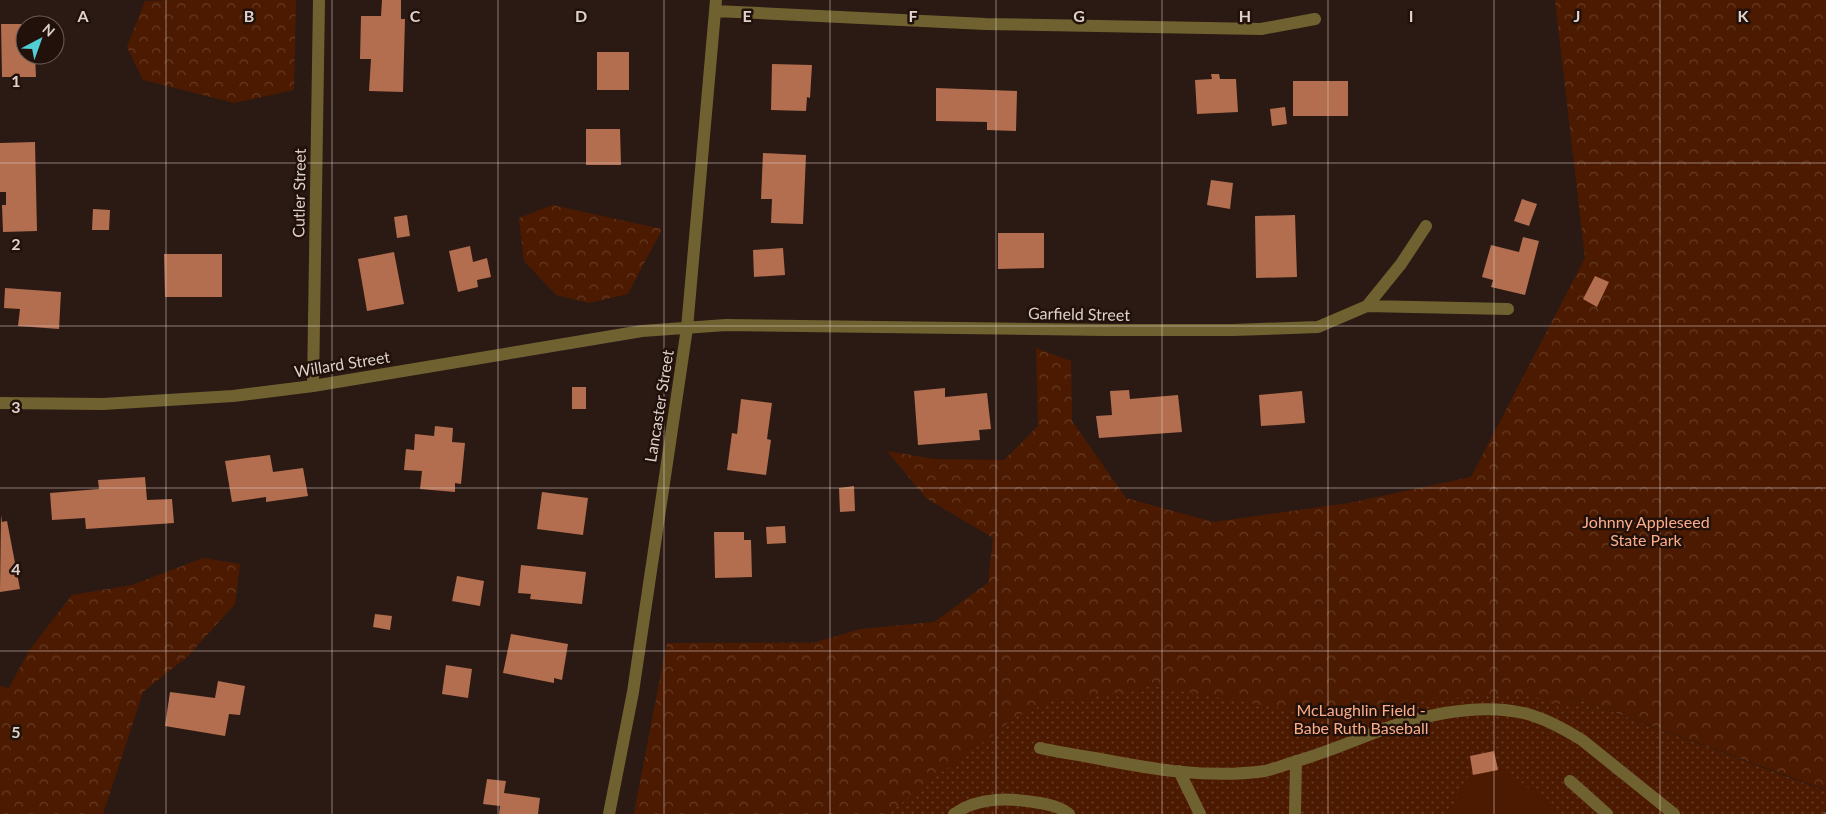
<svg xmlns="http://www.w3.org/2000/svg" width="1826" height="814" font-family="Lato,sans-serif">
  <defs>
    <pattern id="green-dots" width="8" height="8" patternUnits="userSpaceOnUse" patternTransform="scale(1.25)"><rect width="8" height="8" fill="#4c1a00"/><path d="M2 2h.1M6 6h.1" fill="none" stroke="#653a24" stroke-width="1.8" stroke-linecap="round"/></pattern>
    <pattern id="forest-crowns" width="20" height="18" patternUnits="userSpaceOnUse" patternTransform="scale(1.25)"><rect width="20" height="18" fill="#4c1a00"/><path d="M2 6a3 3 0 1 1 6 0M12 15a3 3 0 1 1 6 0" fill="none" stroke="#653a24"/></pattern>
  </defs>
  <rect width="100%" height="100%" fill="#2b1a13"/>
  <path fill="url(#green-dots)" d="M1392,630L1826,791V814H634L667,643L1235,642Z"/>
  <path fill="url(#forest-crowns)" d="M174,0H296L294,90L234,103L143,80L127,47L145,1Z
    M1555,0H1826V790L1573,697L1574,708L1524,694L1415,700L1307,713L1152,686L1073,701L1063,696L1015,717L992,736L924,785L888,814H634L667,643H813L860,629L934,622L988,583L993,538L926,498L887,451L934,459L1004,460L1038,426L1036,348L1071,361L1072,421L1126,498L1213,522L1349,503L1471,477L1585,258Z
    M552,205L662,229L628,294L589,303L556,295L524,261L519,218Z
    M203,558L240,564L235,604L188,656L143,692L103,814H0V686L9,688L28,652L72,595L132,585Z"/>
  <path fill="#4c1a00" d="M1505,769L1560,814H1448L1469,775Z"/>
  <path fill="#b36e4f" d="M382,0H401V19H405L403,92L369,91L371,59H360L361,16H381Z
    M1,24H25V55H35L36,77H2Z
    M597,52H629V90H597Z
    M772,64L812,65L810,98L807,97L806,111L771,110Z
    M1211,74H1219L1220,79H1236L1238,112L1197,114L1195,80L1212,79Z
    M1293,81H1348V116H1293Z
    M936,88L1017,91L1016,131L987,130V122L936,121Z
    M1285,107L1287,124L1272,126L1270,109Z
    M586,129H620L621,165H586Z
    M35,142L37,231L3,232L2,205H6V192H0V143Z
    M763,153L806,155L803,224L771,223L772,199H761Z
    M1211,180L1233,183L1230,209L1207,205Z
    M1522,199L1537,204L1529,226L1514,221Z
    M93,209L110,210L109,230H92Z
    M407,215L410,236L397,238L394,217Z
    M1295,215L1297,277L1256,278L1255,216Z
    M998,233H1044V268L998,269Z
    M1523,237L1539,241L1525,295L1491,287L1493,280L1482,277L1491,245L1519,252Z
    M470,246L473,262L487,258L491,277L477,280L478,287L458,292L449,251Z
    M783,248L785,275L754,277L753,250Z
    M394,252L404,304L367,311L358,259Z
    M164,254H222V297H165Z
    M1595,276L1609,282L1597,307L1583,299Z
    M5,288L61,292L59,329L18,326L20,309L4,308Z
    M572,387H586V409H572Z
    M945,388V397L987,393L991,429L979,430L980,440L918,445L914,391Z
    M1129,390L1130,399L1178,395L1182,432L1099,438L1096,416L1112,415L1110,391Z
    M1302,391L1305,423L1261,426L1259,395Z
    M741,399L772,403L767,439L771,440L766,475L727,470L732,433L737,434Z
    M435,426L453,428L452,442L465,443L461,484L455,483V492L420,489L422,471L404,470L406,449L414,450L415,434L434,436Z
    M270,455L273,472L303,468L308,496L266,502V497L232,502L225,461Z
    M145,477L147,500L172,499L174,523L86,529L85,518L52,520L50,493L99,489L98,480Z
    M854,486L855,511L840,512L839,488Z
    M542,492L588,498L583,535L537,529Z
    M1,515L2,522L7,521L20,589L0,592Z
    M785,526L786,543L767,544L766,527Z
    M714,532H744V540H751L752,577L715,578Z
    M521,565L586,572L582,604L530,599L531,594L518,593Z
    M457,576L484,581L480,606L452,601Z
    M375,614L392,616L390,630L373,627Z
    M511,634L568,644L562,680L554,678V683L503,673Z
    M446,665L472,669L468,698L442,694Z
    M218,681L245,686L240,715L229,714L225,736L165,726L170,692L215,698Z
    M1494,751L1498,770L1473,775L1470,756Z
    M487,779L506,781L504,793L540,798L538,814H499L500,806L483,804Z"/>
  <g fill="none" stroke-linecap="round" stroke-linejoin="round">
    <path stroke="#74655f" stroke-width="3" stroke-dasharray="2.5 2.5" stroke-linecap="butt" d="M1825,814L1826,813"/>
    <path stroke="#706230" stroke-width="12" d="M715,11L985,24L1261,29L1315,19
      M1367,306L1508,309
      M313,386L319,0
      M0,403L103,404L233,396L313,386L642,331L726,325L1106,330H1233L1318,327L1367,306L1401,264L1426,226
      M1040,748C1058,752 1077,755 1095,758C1151,769 1208,779 1265,771C1274,769 1284,765 1294,762C1317,755 1339,747 1361,738C1409,717 1480,700 1531,715C1550,721 1566,730 1582,740L1674,814
      M1179,771L1200,814
      M1570,781L1607,814
      M609,814L633,692L687,328L716,0
      M954,814C979,796 1012,798 1040,803C1051,805 1060,807 1069,814
      M1295,814L1296,761"/>
  </g>
  <path fill="none" stroke="#ded2cd" stroke-width="1" stroke-opacity="0.55" d="M166,0V814M332,0V814M498,0V814M664,0V814M830,0V814M996,0V814M1162,0V814M1328,0V814M1494,0V814M1660,0V814M0,163H1826M0,326H1826M0,488H1826M0,651H1826"/>
  <g text-anchor="middle" stroke-width="5" stroke-linejoin="round" paint-order="stroke">
    <g font-size="16" fill="#ded2cd" stroke="#21110a">
      <text transform="translate(299 193) rotate(-89)" y="6">Cutler Street</text>
      <text transform="translate(1079 314) rotate(1)" y="6">Garfield Street</text>
      <text transform="translate(342 364) rotate(-9)" y="6">Willard Street</text>
      <text transform="translate(659 406) rotate(-81)" y="6">Lancaster Street</text>
    </g>
    <g font-size="16" fill="#fbad8b" stroke="#21110a">
      <text x="1646" y="528">Johnny Appleseed<tspan x="1646" dy="18">State Park</tspan></text>
      <text x="1361" y="716">McLaughlin Field -<tspan x="1361" dy="18">Babe Ruth Baseball</tspan></text>
    </g>
  </g>
  <g font-size="16" text-anchor="middle" font-weight="bold" fill="#ded2cd" stroke="#21110a" stroke-width="5" stroke-linejoin="round" paint-order="stroke">
    <text x="83" y="22">A</text>
    <text x="249" y="22">B</text>
    <text x="415" y="22">C</text>
    <text x="581" y="22">D</text>
    <text x="747" y="22">E</text>
    <text x="913" y="22">F</text>
    <text x="1079" y="22">G</text>
    <text x="1245" y="22">H</text>
    <text x="1411" y="22">I</text>
    <text x="1577" y="22">J</text>
    <text x="1743" y="22">K</text>
    <text x="16" y="87">1</text>
    <text x="16" y="250">2</text>
    <text x="16" y="413">3</text>
    <text x="16" y="575">4</text>
    <text x="16" y="738">5</text>
  </g>
  <g transform="translate(40 40) rotate(41)"><circle r="24" fill="#21110a" stroke="#6d5e58"/>
  <path d="M0-4L9 19L0 12L-9 19Z" fill="#52ccd5"/>
  <text y="-8" font-size="14" font-weight="bold" text-anchor="middle" fill="#ded2cd">N</text>
  </g>
</svg>
